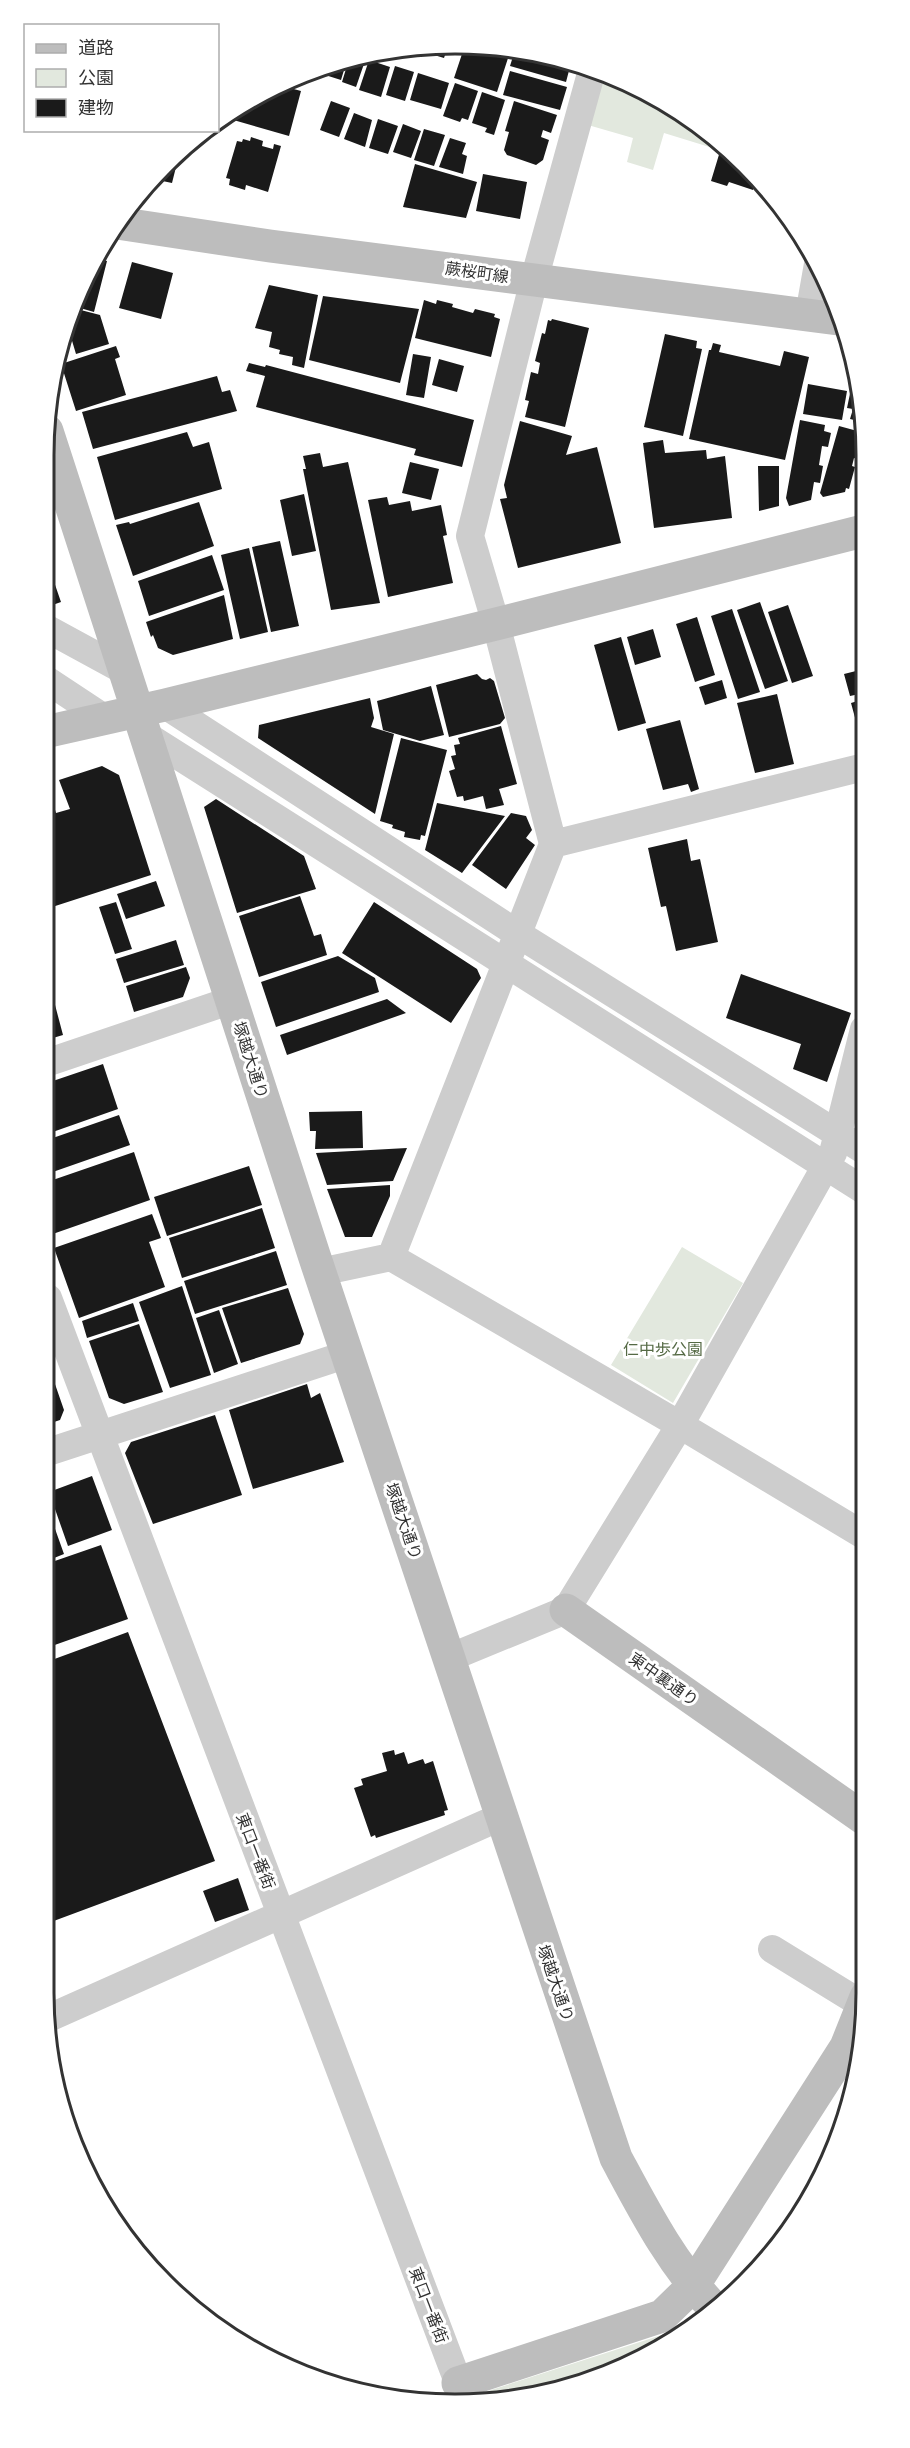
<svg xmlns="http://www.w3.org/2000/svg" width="910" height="2448" font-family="'Noto Sans','Noto Sans JP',sans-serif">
  <rect width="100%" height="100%" fill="#fff"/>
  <path fill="#e2e8de" d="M601,74L661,99L717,145L716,149L664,133L653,170L627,162L633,138L588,125Z
    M682,1247L743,1283L673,1403L611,1365Z
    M671,2332L683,2335L561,2391L485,2403L488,2391Z"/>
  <path fill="#1a1a1a" d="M482,44L511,49L497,92L454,78L465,45Z
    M431,46H448L444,58L411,48Z
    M515,50L542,54L571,63L566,82L510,66Z
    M361,57L366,58L356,87L342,82L349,59Z
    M347,60L341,80L322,74L325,65Z
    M369,60L390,67L381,97L359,90Z
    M395,66L414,72L405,101L386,95Z
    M510,71L567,87L560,110L503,95Z
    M418,73L449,83L441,109L410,100Z
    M455,83L478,91L468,120L462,118L460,122L443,116Z
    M279,85L301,91L289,136L223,117L249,99Z
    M482,92L505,100L494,135L485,132L487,128L472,123Z
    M331,101L350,108L339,137L320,130Z
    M514,101L557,115L551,133L543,130L541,137L549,140L543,160L536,165L507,155L504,150L509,132L505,131Z
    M354,113L372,120L365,147L344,139Z
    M378,119L398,126L388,154L369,148Z
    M403,124L421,131L411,158L393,152Z
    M424,129L445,135L434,166L414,160Z
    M251,137L263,141L262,146L273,149L274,144L281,146L268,192L246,185L245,190L229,185L230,179L226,178L237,141L242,142L243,139L250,141Z
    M450,138L466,143L462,154L467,156L463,174L439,167Z
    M721,148L756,177L753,190L729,182L727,186L711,181Z
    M169,161L177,163L172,183L153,179Z
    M415,164L477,182L466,218L403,207Z
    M483,174L527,182L520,219L476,211Z
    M764,183L774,199L761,195Z
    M95,258L107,261L94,312L73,306L86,273Z
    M132,262L173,273L161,319L119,308Z
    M269,285L318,295L304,368L292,365L293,357L279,354L280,350L269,347L272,332L255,328Z
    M323,296L419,309L400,383L309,360Z
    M424,300L436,304L437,300L453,304L452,307L473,313L475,309L495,314L494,317L500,319L491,357L415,338Z
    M73,308L100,315L109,344L76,354L67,324Z
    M552,319L589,328L565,427L525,417L529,401L525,400L531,372L538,374L540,363L535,361L542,333L545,334L548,320L551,321Z
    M665,334L697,341L696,348L702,349L683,436L644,427Z
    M713,343L721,345L719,352L780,366L784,351L809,357L785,460L689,439L709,350H711Z
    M116,346L120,357L115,359L126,395L76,411L61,364Z
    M413,354L431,357L424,398L406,395Z
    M439,359L464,366L457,392L432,385Z
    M249,363L265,367L266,365L474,420L462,467L414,455L416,449L256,407L265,376L246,371Z
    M217,376L222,392L230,390L237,411L93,449L82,412Z
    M808,384L847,391L842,420L803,414Z
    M852,384L858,386L863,401V422L850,419L853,409L847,408Z
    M800,420L825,425L824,431L831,433L828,447L822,446L819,465L823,466L820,483L814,482L811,500L789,506L786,498Z
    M520,421L572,436L566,455L597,447L621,543L518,568L500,499L507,498L504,485Z
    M839,426L861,432L858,443L862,444L857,459L854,458L852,466L855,467L849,489L846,488L845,492L823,497L820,493Z
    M187,432L193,447L209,442L222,489L115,520L97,457Z
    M663,440L665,453L706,450L707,459L725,456L732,518L654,528L643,443Z
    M320,453L323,467L348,462L380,603L331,610L303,469H306L303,456Z
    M410,462L439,469L431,500L402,493Z
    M758,466H779V506L759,511Z
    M304,494L316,551L292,556L280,500Z
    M387,497L389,505L410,501L412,511L441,505L447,535L443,536L453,583L388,597L368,500Z
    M199,502L214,546L133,576L116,525L129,522L130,524Z
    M280,541L299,626L271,632L252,547Z
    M249,548L268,632L240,639L221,555Z
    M44,553L61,602L44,608Z
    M212,555L224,590L149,616L138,581Z
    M224,595L233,639L173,655L158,648L153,635L151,637L146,622Z
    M760,602L788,681L765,689L737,610Z
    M788,605L813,676L792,683L768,612Z
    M732,609L760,692L738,699L711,616Z
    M697,617L715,675L695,682L676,624Z
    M653,629L661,657L635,665L627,637Z
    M621,637L646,723L618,731L594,645Z
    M864,669V693L850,696L844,674Z
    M477,674L482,679L486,680L490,678L494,681L505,718L500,724L449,737L436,685Z
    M722,680L727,698L705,705L699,687Z
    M431,686L444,735L420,741L383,730L377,701Z
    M777,694L794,764L755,773L737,703Z
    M370,698L374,718L371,727L394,734L375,814L258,738L259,725Z
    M864,699V747H863L851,703Z
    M680,720L699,789L691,792L688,784L663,790L646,729Z
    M501,726L517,784L499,789L504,805L486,809L483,796L464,801L463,796L457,797L449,771L455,769L451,756L456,755L454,745L460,744L458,738Z
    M401,738L447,750L425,836L421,835L420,840L404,837L405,832L392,828L393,825L380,821Z
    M102,766L119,775L151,875L46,909L45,802L52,800L56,813L70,809L59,780Z
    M216,799L304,856L316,889L237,913L204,807Z
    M437,803L505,816L462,873L425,850Z
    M511,813L526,816L532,830L526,838L535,845L506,889L472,865Z
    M687,839L691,861L700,859L718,942L676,951L666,906L661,907L648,848Z
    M156,881L165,906L126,919L117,894Z
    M300,896L314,936L321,934L327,955L259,977L239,916Z
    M116,902L132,949L115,954L99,907Z
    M374,902L477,969L481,978L451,1023L342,953Z
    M176,940L184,965L124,983L116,959Z
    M338,956L375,978L379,992L276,1027L261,982Z
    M186,967L190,978L183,997L134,1012L126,986Z
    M46,971L63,1035L46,1040Z
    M741,974L851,1013L827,1082L793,1069L801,1044L726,1018Z
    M387,999L406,1013L287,1055L280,1035Z
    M103,1064L118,1109L47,1134V1083Z
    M362,1111L363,1148L315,1149L316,1131H310L309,1112Z
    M119,1115L130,1145L47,1174V1140Z
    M407,1148L393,1181L327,1185L316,1153Z
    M134,1152L150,1200L47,1236V1182Z
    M249,1166L262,1205L167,1236L154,1197Z
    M390,1185V1196L372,1237H345L327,1189Z
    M262,1208L275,1248L182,1278L169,1238Z
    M152,1214L161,1238L149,1242L165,1287L79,1318L54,1248Z
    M276,1251L287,1285L195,1314L184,1281Z
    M182,1286L211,1375L170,1388L139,1302Z
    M288,1288L304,1334L300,1344L241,1363L222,1308Z
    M133,1303L139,1321L87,1338L82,1321Z
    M219,1310L238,1364L214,1373L196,1318Z
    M139,1324L163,1392L124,1404L109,1398L89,1341Z
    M48,1364L64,1410L60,1420L48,1424Z
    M307,1384L311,1398L320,1393L344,1462L253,1489L229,1410Z
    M215,1415L242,1495L153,1524L125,1453L131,1442Z
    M92,1476L112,1530L68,1546L49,1492Z
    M49,1512L64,1554L49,1560Z
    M101,1545L128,1619L49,1647V1563Z
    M128,1632L215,1861L51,1922L49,1661Z
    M394,1750L395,1755L404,1752L408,1764L423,1759L425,1764L433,1761L448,1810L444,1811L445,1815L376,1838L375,1835L371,1837L354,1788L363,1785L361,1779L387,1771L382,1753Z
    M238,1878L249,1910L215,1922L203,1891Z"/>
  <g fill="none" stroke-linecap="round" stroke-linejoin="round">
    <path stroke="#cdcdcd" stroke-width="28" d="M809,315L818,264
      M44,627L123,670
      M45,679L104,718
      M165,705L518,934L865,1151
      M144,734L865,1191
      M553,844L864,767
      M46,1063L232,1000
      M391,1257L680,1425L865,1536
      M320,1272L391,1257L553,844L496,624L470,536L534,280L592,70
      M48,1298L466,2403
      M48,1452L348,1354
      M449,1658L566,1610L680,1425L833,1153L864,1029
      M772,1949L863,2005
      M51,2017L500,1817"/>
    <path stroke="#bdbdbd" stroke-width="33" d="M117,223L270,246L838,319
      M47,431L315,1258L616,2158C645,2212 672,2265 715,2309
      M45,732L165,705L496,624L863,531
      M566,1610L866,1820
      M458,2383L662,2316L693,2286L846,2047L866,1997"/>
  </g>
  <g text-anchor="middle" stroke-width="6" stroke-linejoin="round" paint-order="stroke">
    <g font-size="16" fill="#333" stroke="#fff">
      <text transform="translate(477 272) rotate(8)" y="6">蕨桜町線</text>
      <text transform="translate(251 1060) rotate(72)" y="6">塚越大通り</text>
      <text transform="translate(404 1521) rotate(71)" y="6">塚越大通り</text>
      <text transform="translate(664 1679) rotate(35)" y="6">東中裏通り</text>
      <text transform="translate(256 1851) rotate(69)" y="6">東口一番街</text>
      <text transform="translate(556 1983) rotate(71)" y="6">塚越大通り</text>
      <text transform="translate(429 2305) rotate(69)" y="6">東口一番街</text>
    </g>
    <g font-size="16" fill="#556a45" stroke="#fff">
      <text x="663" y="1355">仁中歩公園</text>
    </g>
  </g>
  <path d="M0 0H910V2448H0ZM455 54H455A401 401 0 0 1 856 455V1993A401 401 0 0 1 455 2394H455A401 401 0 0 1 54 1993V455A401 401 0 0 1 455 54Z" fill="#fff" fill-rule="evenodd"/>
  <path fill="none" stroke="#333" stroke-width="3" d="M455 54H455A401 401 0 0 1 856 455V1993A401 401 0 0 1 455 2394H455A401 401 0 0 1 54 1993V455A401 401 0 0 1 455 54Z"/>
  <rect x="24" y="24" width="195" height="108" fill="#ffffff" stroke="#adadad" stroke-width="1.5"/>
  <rect x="36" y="44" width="30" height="9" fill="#bdbdbd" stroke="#adadad" stroke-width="1.5"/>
  <text x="78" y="54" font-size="18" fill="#333333">道路</text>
  <rect x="36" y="69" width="30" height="18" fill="#e2e8de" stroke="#adadad" stroke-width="1.5"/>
  <text x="78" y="84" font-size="18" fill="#333333">公園</text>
  <rect x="36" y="99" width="30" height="18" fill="#1a1a1a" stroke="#adadad" stroke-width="1.5"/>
  <text x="78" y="114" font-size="18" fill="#333333">建物</text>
</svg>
